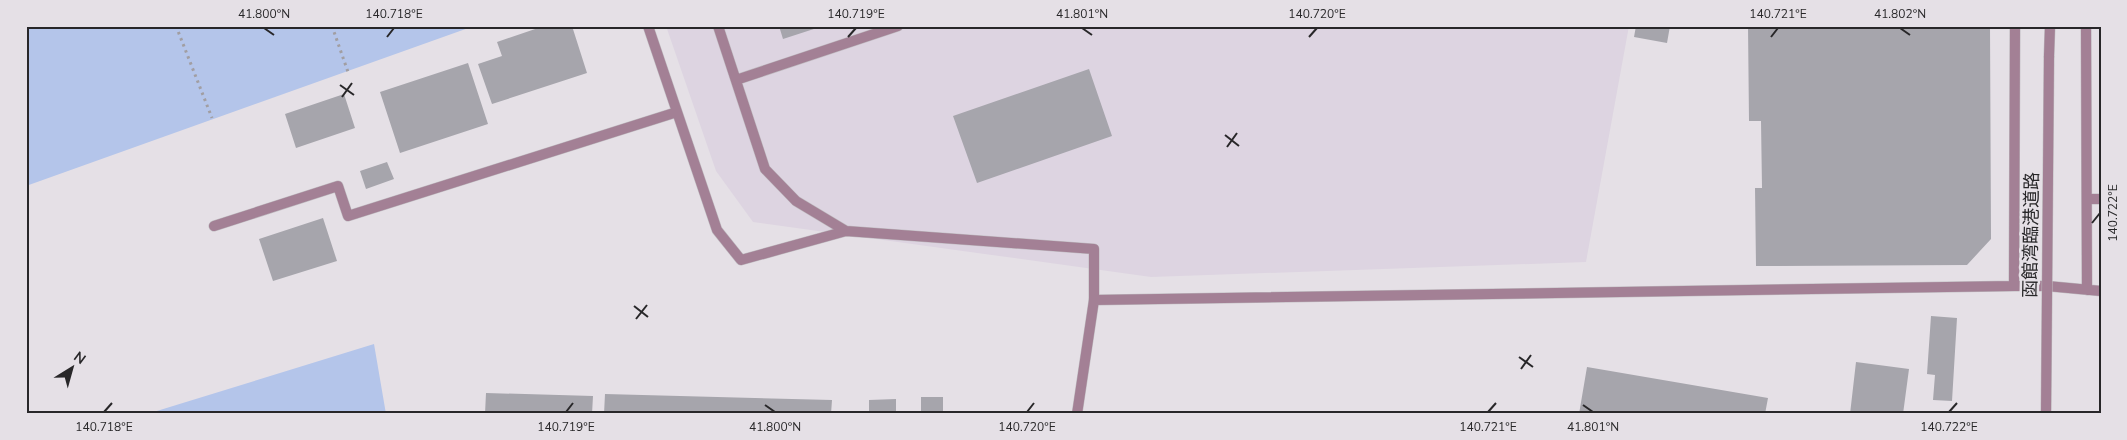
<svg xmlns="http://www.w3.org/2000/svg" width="2127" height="440" font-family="'Nunito Sans','Noto Sans JP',sans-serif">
  <rect width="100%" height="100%" fill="#e5e0e6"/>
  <path fill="#ddd4e1" d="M666,26H1629L1586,262L1151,277L753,222L716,171Z"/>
  <path fill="#b4c5ea" d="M26,26H474L26,186Z
    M374,344L386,414H147Z"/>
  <path fill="#a6a5ac" d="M544,26H572L587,73L492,104L478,64L502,56L497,42Z
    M779,26H820V27L783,39Z
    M1636,26H1670L1667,43L1634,37Z
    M1748,26H1990L1991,239L1967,265L1756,266L1755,188H1762L1761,121H1749Z
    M468,63L488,124L400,153L380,92Z
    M1089,69L1112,136L977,183L953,116Z
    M344,94L355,128L296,148L285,114Z
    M387,162L394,179L366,189L360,171Z
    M323,218L337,261L273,281L259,239Z
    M1931,316L1957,318L1952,401L1933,400L1935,375L1927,374Z
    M1856,362L1909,369L1903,414H1850Z
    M1587,367L1768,398L1765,414H1579Z
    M486,393L593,396L592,414H485Z
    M605,394L832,400L831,414H604Z
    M921,397H943V414H921Z
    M896,399V414H869V400Z"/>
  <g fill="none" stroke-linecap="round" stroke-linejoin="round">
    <g stroke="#bfbbc0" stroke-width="11">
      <path id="service" d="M648,26L717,230L741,260L846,231
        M718,26L765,169L796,201L846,231L1094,249V300
        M736,80L898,26
        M214,226L338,186L348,216L677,112"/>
    </g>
    <g stroke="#bfbbc0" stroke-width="11">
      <path id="minor" d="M2086,26L2087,290
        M2087,199H2101
        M2014,286L2015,26
        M1077,414L1094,300L2014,286H2047L2101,291"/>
    </g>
    <g stroke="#bfbbc0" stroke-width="11">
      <path id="tertiary" d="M2049,56L2050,26"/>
    </g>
    <path stroke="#a19ea2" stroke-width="3" stroke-dasharray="2.5 4" stroke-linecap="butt" d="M176,26L212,118
      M332,26L348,72
      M468,26L469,28"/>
    <use href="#service" stroke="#a38095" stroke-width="10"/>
    <use href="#minor" stroke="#a38095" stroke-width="10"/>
    <use href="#tertiary" stroke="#a38095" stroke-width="10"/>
    <g stroke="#bfbbc0" stroke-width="11" stroke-linecap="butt">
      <path id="tertiary-bridge" d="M2046,414L2049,56"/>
    </g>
    <use href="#tertiary-bridge" stroke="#a38095" stroke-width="10"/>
  </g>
  <path fill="none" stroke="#282729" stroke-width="2" d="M264,28L274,35M1082,28L1092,35M1900,28L1910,35M387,37L394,28M848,37L856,28M1309,37L1317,28M1771,37L1778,28M340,85L354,95M342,97L352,83M1225,135L1239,146M1227,147L1237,133M2092,223L2100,213M634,306L648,317M636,319L647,305M1519,357L1533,367M1521,369L1531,355M765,405L775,412M1583,405L1593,412M104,412L112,403M566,412L573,403M1027,412L1034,403M1488,412L1496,403M1949,412L1957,403"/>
  <g text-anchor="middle" stroke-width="5" stroke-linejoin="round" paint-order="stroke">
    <g font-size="18" fill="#282729" stroke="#e5e0e6">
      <text transform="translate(2031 235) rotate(-89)" y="6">函館湾臨港道路</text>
    </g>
  </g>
  <rect width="2127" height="440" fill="none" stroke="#e5e0e6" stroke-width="55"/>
  <g transform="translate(72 368) rotate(37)" stroke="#e5e0e6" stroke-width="4" paint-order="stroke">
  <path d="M0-4L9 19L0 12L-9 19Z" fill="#282729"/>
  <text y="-8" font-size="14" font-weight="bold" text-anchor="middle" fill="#282729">N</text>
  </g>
  <rect x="28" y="28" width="2072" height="384" fill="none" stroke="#282729" stroke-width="2"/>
  <g font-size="12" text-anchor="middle" fill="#282729">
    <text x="264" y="18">41.800°N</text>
    <text x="394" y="18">140.718°E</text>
    <text x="856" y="18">140.719°E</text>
    <text x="1082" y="18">41.801°N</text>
    <text x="1317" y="18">140.720°E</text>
    <text x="1778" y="18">140.721°E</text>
    <text x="1900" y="18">41.802°N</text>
    <text transform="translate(2113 213) rotate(-90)" y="4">140.722°E</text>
    <text x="104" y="431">140.718°E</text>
    <text x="566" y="431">140.719°E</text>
    <text x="775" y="431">41.800°N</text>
    <text x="1027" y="431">140.720°E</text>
    <text x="1488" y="431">140.721°E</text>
    <text x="1593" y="431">41.801°N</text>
    <text x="1949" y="431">140.722°E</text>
  </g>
</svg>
